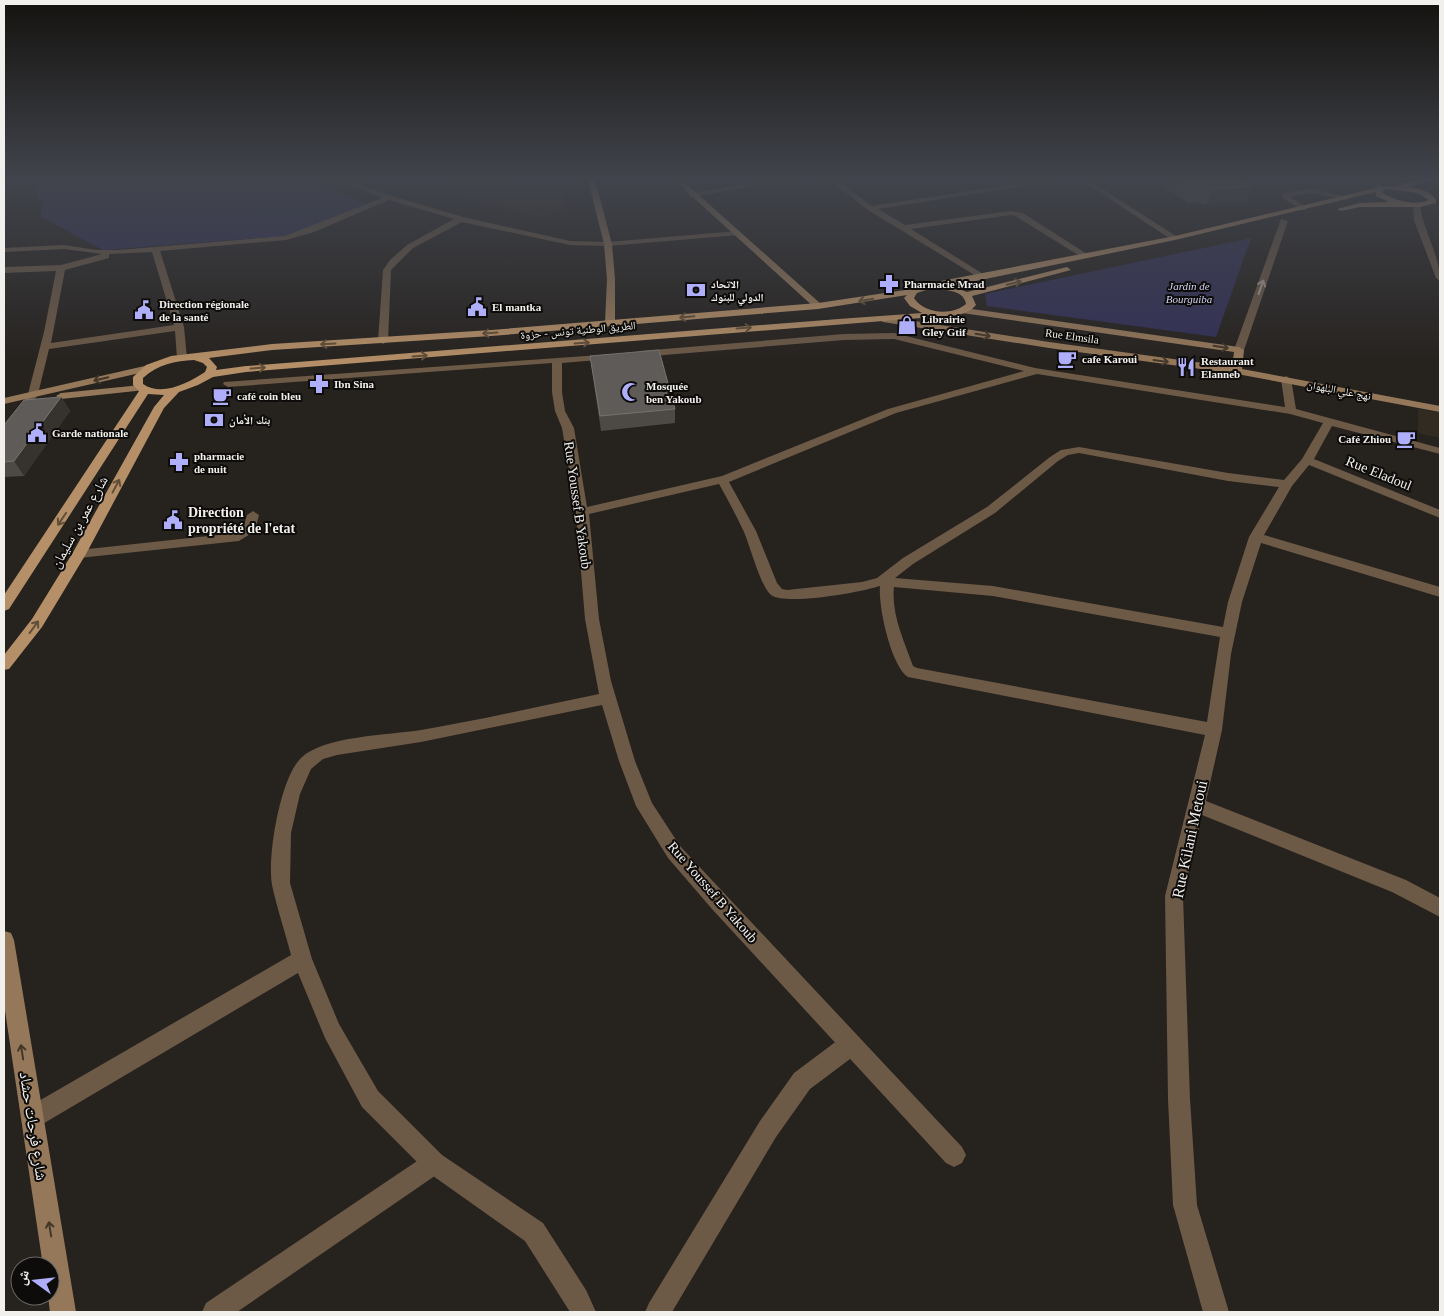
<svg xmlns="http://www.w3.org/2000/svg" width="1444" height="1316" font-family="'Times New Roman','Noto Naskh Arabic',serif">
  <rect width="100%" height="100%" fill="#26221e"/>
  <path fill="#322b22" d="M460,180H561L566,208L541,218L457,196Z
    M1418,409L1440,412V438L1418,433Z"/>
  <path fill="#323056" d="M37,180H312L367,204L304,230L284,236L103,250L41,217L43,201L37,199Z
    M1251,238L1216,337L987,306L985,294Z"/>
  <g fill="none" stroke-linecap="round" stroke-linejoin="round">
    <path fill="#6c5946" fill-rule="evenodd" d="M1311,189L1346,196L1350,198L1346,200L1311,193L1290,197L1305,206V210H1302L1282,198L1283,193Z
      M850,1034L858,1037L861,1045L858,1053L810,1089L776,1137L672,1312H645L649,1303L760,1121L794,1073L842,1037Z
      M434,1151L442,1155L446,1163L442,1171L237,1312H202L206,1303L426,1155Z"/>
    <path fill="#6c5946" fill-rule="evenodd" d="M337,180H347L392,196L463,217L570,241L608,242L738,231L742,233L738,235L608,246L570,245L462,222L413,248L391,270L388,341L383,344L378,341L383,270L390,260L407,245L454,219L389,200L314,232L286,240L160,251L184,327L187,358L186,360L182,361L177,358L175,331L49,349L38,394L34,401H26L25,399L28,394L44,332L56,271L4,273V267L61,265L102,254L64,249L4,252V248L64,245L96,250H119L285,236L382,198ZM152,252L174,325L51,343L65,270L109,258V254Z
      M769,180H787L692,197L688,195L692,193Z
      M829,180H837L872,206L1041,180H1060L878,209L905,225L1011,211L1023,213L1090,256L1083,258L1017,217L1011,215L911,229L988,277L981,279L868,210Z
      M1081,180H1089L1179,238L1172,240Z
      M1359,180H1369L1388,188L1381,190Z
      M1413,203L1420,205C1423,231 1440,254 1440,281L1436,278L1414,220Z
      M1281,219L1288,221L1244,350L1243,352H1235L1234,350Z
      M894,333L1035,368L1285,407L1281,379L1286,376L1291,379L1296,409L1440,448V454L1332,426L1314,459L1440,510V518L1309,465L1292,486L1264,535L1440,587V597L1261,543L1242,602L1231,654L1222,730L1206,801L1406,880L1440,898V917L1392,892L1202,815L1183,896L1190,1099L1197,1205L1229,1312H1203L1173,1205L1168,1099L1165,896L1205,735L908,677C891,666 878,606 880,586C862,592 786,606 771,595C761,587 750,546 744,532C736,515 728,500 719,484L589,514L599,619L611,681L635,761L652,803L680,846L962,1147L966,1155L962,1163L954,1167L946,1163L712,909L668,858L636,806L619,761L602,705L421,742L337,755L323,759L311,769L300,794L291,833L290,883L312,959L339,1024L378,1091L442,1155L543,1223L586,1290L596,1312H570L525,1241L426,1171L362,1107L325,1038L298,973L41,1125L33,1128L25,1125L22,1117L25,1109L291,955C285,932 277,908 272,885C267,857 280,778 301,758C323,736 389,735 421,730C480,720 540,706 599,694L585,619L576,512L562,428L555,411L552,392V363L228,387L223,384L224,382L614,354V358L610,359L562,363V392L565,411L574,428L587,507L722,476L888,409L1024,371L894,339L844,340L640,357L635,354L640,351L844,334ZM1037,374L1290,414L1323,423L1302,459L1284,480L1228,473L1079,447L1061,450L1050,457L987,507L903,558L877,578L862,582L787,590L782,589L777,583L756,531L729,482L896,413ZM1079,453L1228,481L1279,487L1249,537L1228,602L1223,627L993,586L895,578L913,564L995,513L1058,461L1068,455ZM894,587L993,596L1220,637L1207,722L917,668L913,666C904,641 891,614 894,587Z
      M253,511L259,515L255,531L239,541L79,558L72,554L79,550L236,533L243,529L247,515Z"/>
    <path fill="#957859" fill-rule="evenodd" d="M588,180H595L612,244L615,279V323L610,326L605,323L607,279L604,244Z
      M674,180H682L821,304V308H815Z
      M965,308L1239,347L1244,350L1242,369L1440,406V412L1237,374L1049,348L883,322L878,319L883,316L1049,342L1232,367L1234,352L962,313V309Z
      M149,365L154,368L153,370L4,404V398Z
      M141,385L146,388L145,390L61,399L56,396L61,393Z
      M4,931L11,933L14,940L76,1312H50L48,1296H50V1266H43L4,1004Z"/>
    <path fill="#b58f67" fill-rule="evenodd" d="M1421,180H1440L1408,186L1428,192L1436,199V203L1420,207H1360L1341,211L1337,209L1360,203L1389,202L1376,196V192L1175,240L951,286L967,292L1067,267L1071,270L972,296L976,305C971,311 965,313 958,315L246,372L213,377L198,385L179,392L164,408L86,554L42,627L9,669L4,670V655L32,619L72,554L154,407L164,395L148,394L9,609L4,611V595L139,391L133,385V377L146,365L171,356L272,344L491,330L818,303L912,289L925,284L1175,236L1380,187L1401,186V183ZM1389,189L1417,193L1429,200C1414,206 1396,201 1383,193V190ZM926,290C938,289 964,288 966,304C952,316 924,314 914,298L917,293ZM907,295L904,298L910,306L922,313C697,329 471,349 246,366L216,370L217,367L209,358L272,350L491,336L818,309ZM194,360L203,363L207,367L205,372C188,383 162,397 143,384V378C158,364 175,361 194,360Z"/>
  </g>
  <path fill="#4d4a46" d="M1155,180H1243L1247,202L1206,205L1198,202L1188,203Z
    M590,356L675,409V423L601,431Z
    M61,397L70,411L24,476L4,477V425Z"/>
  <path fill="#36322e" d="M1253,186L1247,202L1206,205L1212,190Z
    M61,397L70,411L24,476L14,461Z"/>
  <path fill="#5f5b58" stroke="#76736f" d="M1183,180H1243L1253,186L1212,190L1204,187H1193Z
    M659,350L675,409L600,416L590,356Z
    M61,397L14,461L4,462V425L24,400Z"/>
  <defs><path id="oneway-shaft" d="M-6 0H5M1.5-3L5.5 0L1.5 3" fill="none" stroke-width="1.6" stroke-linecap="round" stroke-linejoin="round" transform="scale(1.25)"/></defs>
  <g stroke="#614e38">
    <use href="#oneway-shaft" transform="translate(1014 283) rotate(-14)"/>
    <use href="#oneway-shaft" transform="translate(866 300) rotate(170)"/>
    <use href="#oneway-shaft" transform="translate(687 317) rotate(175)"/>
    <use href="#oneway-shaft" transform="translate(744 328) rotate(-4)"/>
    <use href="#oneway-shaft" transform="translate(490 333) rotate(176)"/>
    <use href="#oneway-shaft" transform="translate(582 343) rotate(-4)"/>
    <use href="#oneway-shaft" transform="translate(328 344) rotate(177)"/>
    <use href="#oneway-shaft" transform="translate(420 356) rotate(-4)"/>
    <use href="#oneway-shaft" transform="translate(258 368) rotate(-4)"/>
    <use href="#oneway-shaft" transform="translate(116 486) rotate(-62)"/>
    <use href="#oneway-shaft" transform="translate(62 519) rotate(124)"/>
    <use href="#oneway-shaft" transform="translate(34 627) rotate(-54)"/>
  </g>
  <use stroke="#afa49a" href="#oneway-shaft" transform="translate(1261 287) rotate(-71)"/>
  <g stroke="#43372a">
    <use href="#oneway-shaft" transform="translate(983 335) rotate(9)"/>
    <use href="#oneway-shaft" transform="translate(1221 347) rotate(9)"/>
    <use href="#oneway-shaft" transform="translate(1161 361) rotate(8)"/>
    <use href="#oneway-shaft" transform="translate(101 379) rotate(167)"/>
    <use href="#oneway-shaft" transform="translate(22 1052) rotate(-99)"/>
    <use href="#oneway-shaft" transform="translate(50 1229) rotate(-99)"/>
  </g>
  <linearGradient id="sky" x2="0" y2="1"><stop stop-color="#151310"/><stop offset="0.49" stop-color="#41444c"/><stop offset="1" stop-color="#41444c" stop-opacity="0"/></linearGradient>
  <rect width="1444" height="365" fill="url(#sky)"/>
  <defs>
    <g id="pharmacy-bare" transform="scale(1.5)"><path d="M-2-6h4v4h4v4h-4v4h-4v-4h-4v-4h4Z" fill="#aeaefa" stroke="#0d0c0a" stroke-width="2.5" paint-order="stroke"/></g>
    <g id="bank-bare" transform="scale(1.5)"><path d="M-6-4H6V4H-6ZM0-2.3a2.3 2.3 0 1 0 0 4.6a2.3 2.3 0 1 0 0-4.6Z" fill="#aeaefa" stroke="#0d0c0a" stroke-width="2.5" paint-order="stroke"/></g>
    <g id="civic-bare" transform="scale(1.5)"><path d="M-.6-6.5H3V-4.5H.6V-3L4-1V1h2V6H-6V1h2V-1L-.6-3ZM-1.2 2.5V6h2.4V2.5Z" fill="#aeaefa" stroke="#0d0c0a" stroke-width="2.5" paint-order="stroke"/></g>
    <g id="shop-bare" transform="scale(1.5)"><path d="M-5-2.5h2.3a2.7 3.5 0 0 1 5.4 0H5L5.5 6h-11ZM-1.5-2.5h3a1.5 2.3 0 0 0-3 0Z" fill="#aeaefa" stroke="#0d0c0a" stroke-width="2.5" paint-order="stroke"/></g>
    <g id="cafe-bare" transform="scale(1.5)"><path d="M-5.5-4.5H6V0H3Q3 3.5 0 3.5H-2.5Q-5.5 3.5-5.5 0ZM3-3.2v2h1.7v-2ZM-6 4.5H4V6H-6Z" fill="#aeaefa" stroke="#0d0c0a" stroke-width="2.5" paint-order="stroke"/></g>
    <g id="restaurant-bare" transform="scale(1.5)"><path d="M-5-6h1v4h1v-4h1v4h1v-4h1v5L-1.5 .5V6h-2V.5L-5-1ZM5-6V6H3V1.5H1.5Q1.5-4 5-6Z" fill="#aeaefa" stroke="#0d0c0a" stroke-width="2.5" paint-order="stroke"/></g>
    <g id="mosque-bare" transform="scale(1.5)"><path d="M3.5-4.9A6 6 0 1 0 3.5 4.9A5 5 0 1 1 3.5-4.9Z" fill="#aeaefa" stroke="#0d0c0a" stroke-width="2.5" paint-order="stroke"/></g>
  </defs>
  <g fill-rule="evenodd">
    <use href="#pharmacy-bare" x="889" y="284"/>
    <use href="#bank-bare" x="696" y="290"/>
    <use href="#civic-bare" x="477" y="307"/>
    <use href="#civic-bare" x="144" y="310"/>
    <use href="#shop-bare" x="907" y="325"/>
    <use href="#cafe-bare" x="1067" y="359"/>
    <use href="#restaurant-bare" x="1186" y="367"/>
    <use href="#pharmacy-bare" x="319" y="384"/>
    <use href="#mosque-bare" x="631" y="392"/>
    <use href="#cafe-bare" x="222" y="396"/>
    <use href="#bank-bare" x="214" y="420"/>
    <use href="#civic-bare" x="37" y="433"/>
    <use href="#cafe-bare" x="1406" y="439"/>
    <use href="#pharmacy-bare" x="179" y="462"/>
    <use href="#civic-bare" x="173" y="520"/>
  </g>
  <g text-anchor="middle" stroke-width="4" stroke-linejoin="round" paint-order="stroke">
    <g font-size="11" font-weight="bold" fill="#f2f0ed" stroke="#0d0c0a" text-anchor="start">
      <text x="711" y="288">الاتحاد<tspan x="711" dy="13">الدولي للبنوك</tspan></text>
      <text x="904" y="288">Pharmacie Mrad</text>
      <text x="159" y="308">Direction régionale<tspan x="159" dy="13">de la santé</tspan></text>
      <text x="492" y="311">El mantka</text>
      <text x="922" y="323">Librairie<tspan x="922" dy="13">Gley Gtif</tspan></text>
      <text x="1082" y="363">cafe Karoui</text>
      <text x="1201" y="365">Restaurant<tspan x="1201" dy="13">Elanneb</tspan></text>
      <text x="334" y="388">Ibn Sina</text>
      <text x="646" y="390">Mosquée<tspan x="646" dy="13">ben Yakoub</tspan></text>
      <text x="237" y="400">café coin bleu</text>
      <text x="229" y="424">بنك الأمان</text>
      <text x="52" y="437">Garde nationale</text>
      <text x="1391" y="443" text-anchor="end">Café Zhiou</text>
      <text x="194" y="460">pharmacie<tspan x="194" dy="13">de nuit</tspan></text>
    </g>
    <g font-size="11" font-style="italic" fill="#d0d1f3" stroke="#0d0c0a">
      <text x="1189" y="290">Jardin de<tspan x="1189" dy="13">Bourguiba</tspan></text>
    </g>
    <g font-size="11" fill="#f2f0ed" stroke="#0d0c0a">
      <text transform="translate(578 330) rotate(-5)" y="4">الطريق الوطنية تونس - حزوة</text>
      <text transform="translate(1072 336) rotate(8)" y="4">Rue Elmsila</text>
      <text transform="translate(1339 390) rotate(11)" y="4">نهج علي البلهوان</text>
    </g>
    <g font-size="14" fill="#f2f0ed" stroke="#0d0c0a">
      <text transform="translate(1379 473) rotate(22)" y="5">Rue Eladoul</text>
      <text transform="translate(578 505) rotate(82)" y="5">Rue Youssef B Yakoub</text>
      <text transform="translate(79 522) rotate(-61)" y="5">شارع عمر بن سليمان</text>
      <text transform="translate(713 892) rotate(49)" y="5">Rue Youssef B Yakoub</text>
    </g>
    <g font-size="14" font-weight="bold" fill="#f2f0ed" stroke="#0d0c0a" text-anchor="start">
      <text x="188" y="517">Direction<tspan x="188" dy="16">propriété de l'etat</tspan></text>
    </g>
    <g font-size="16" fill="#f2f0ed" stroke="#0d0c0a">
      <text transform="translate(1189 839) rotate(-78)" y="6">Rue Kilani Metoui</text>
      <text transform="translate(34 1126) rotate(81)" y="6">شارع فرحات حشاد</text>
    </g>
  </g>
  <rect width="1444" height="1316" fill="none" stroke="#f2f0ed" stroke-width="10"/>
  <g transform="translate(35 1281) rotate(285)"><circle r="24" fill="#0d0c0a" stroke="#696765"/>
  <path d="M0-4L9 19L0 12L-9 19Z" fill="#aeaefa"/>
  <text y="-8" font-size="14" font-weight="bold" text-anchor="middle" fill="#f2f0ed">ش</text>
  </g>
</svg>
